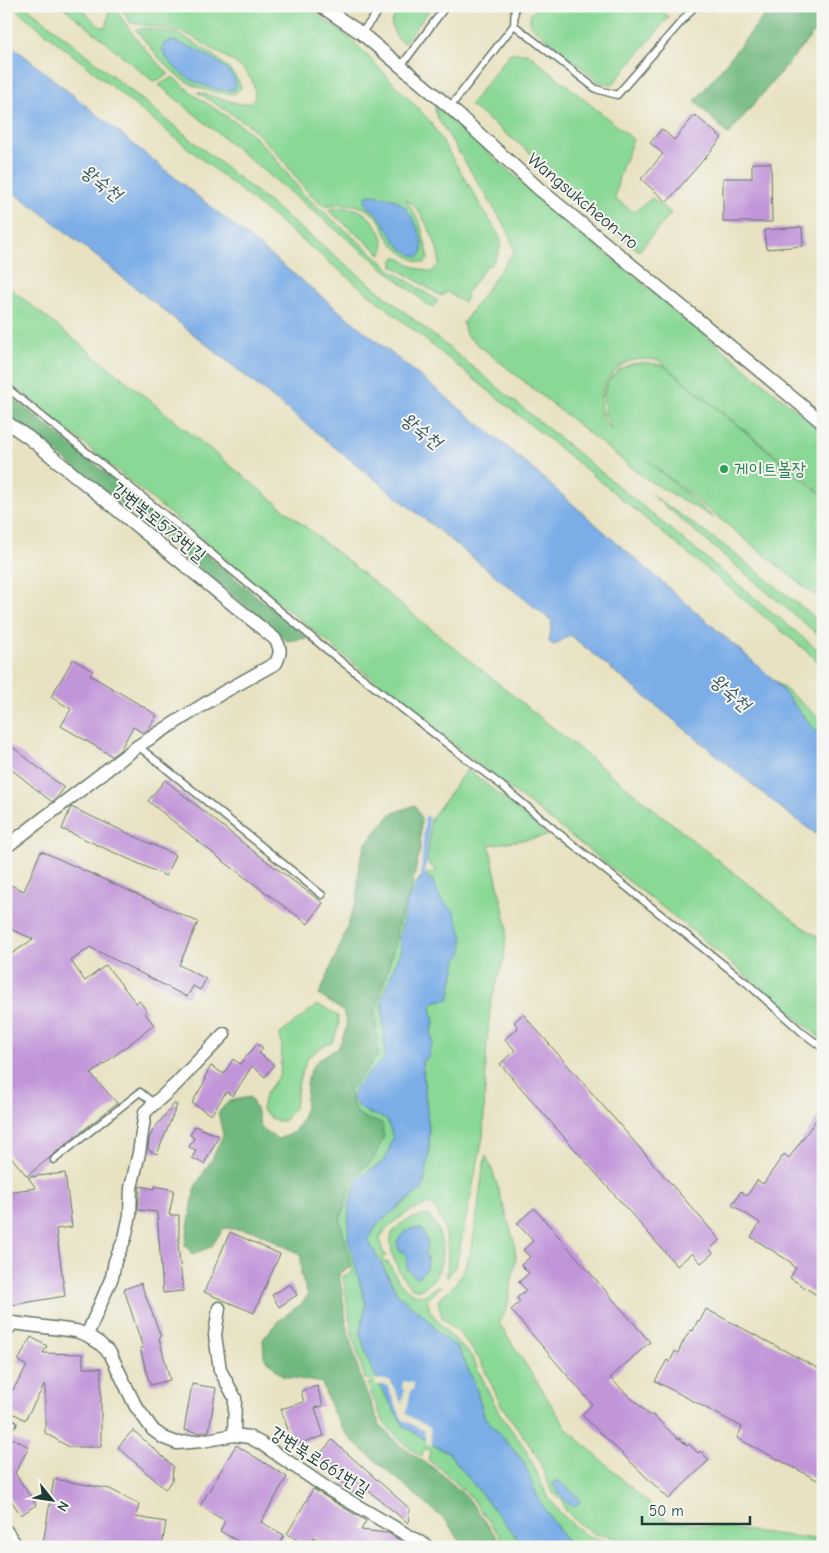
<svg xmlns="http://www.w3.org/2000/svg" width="829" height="1553" font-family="'Comic Neue','Poor Story',sans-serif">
  <rect width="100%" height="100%" fill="#f6f6f2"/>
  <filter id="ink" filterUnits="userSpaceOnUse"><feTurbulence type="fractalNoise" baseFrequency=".02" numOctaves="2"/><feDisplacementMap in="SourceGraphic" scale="10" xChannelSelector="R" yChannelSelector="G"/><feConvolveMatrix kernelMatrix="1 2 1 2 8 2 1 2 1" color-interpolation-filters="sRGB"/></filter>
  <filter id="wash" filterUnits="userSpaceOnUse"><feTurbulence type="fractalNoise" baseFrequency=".0096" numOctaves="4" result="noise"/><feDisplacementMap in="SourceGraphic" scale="20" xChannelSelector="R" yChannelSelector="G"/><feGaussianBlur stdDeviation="1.12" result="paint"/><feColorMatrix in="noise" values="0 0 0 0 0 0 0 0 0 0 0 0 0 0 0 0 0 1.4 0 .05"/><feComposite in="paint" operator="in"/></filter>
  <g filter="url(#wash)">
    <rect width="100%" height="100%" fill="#e8e2c2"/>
    <path fill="#8ad896" stroke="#548a65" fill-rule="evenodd" d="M12,6H26L485,377L823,654V665L583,467Z
      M62,6H79L99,26L105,28L109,16L108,6H114C129,31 147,53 168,73V75L154,82Z
      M119,6H307L352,40L430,121L500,237C503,249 497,256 490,266L488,264L465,295L467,297L464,303L447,292L441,296L393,266V260L396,256L416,268L431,272L439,264C441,247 420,207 406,199L420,223L428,254V259L425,263C411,261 395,249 387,236C384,231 383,224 378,219C365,203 343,202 324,206L305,189L279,155L249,125L197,92L240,104L250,103L255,97C257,72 230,60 212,49C203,43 194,37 184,33C167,28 149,26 131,23Z
      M400,6H433L404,43L396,37L391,23Z
      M538,6H657L669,17L613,84L599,82L530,25V15Z
      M136,29C143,27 174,32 181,36C200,45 233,66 241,86C238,94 232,94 225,93C192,92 170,72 150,47C145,41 139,35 136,29ZM171,41L178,42L189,78L165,56L164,44Z
      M510,53H527L633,139L619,176L615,199L634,212L652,198L671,213L639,251L554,181L538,159L470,105Z
      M171,78H174L197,97L249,131L270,152L304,195L394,272L438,301L432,308L159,85Z
      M434,105L550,207L823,432V494L658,360C647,359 637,358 627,362C602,374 589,412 613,431C586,390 619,349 666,367L823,496V602L647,460L714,518L646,479L466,335L463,323L514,251L508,231L437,117Z
      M334,208C342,208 351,207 358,210C373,217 389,238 382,255L328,210Z
      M6,285C272,497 534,716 801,926L823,940V1040L689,928L449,741L6,380Z
      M652,495L729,549L823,624V639Z
      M773,679L823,721V740Z
      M467,769L527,817L547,836L489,845L507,926L504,958L491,1002L487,1040L483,1137L456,1265L447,1278C448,1247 450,1231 432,1204C411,1207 394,1220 380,1237L382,1250L386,1256L382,1257L384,1262L389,1263C396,1278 405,1294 422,1296L435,1287L441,1286L427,1299L430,1311L451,1337L471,1355L499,1413L525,1448L547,1495L559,1512L585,1535L608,1542L617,1547H575L567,1542L538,1500L523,1461L484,1416L475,1385L459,1349L439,1334L430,1321L399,1296L368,1240L379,1222L423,1188L429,1153V1132L422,1062L430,1055L429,1047L433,1037L431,1033L434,1022L432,1015L431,1005L435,1001L449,998L457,959L453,910L441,900L432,880L423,875L412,892L399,938L401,949L382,999L385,1057L356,1086L368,1114L378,1115L387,1120L393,1137L388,1154L383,1162L358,1178L348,1239L366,1305L360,1333L368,1359L380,1386L404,1426L435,1446L448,1452L524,1547H508L471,1497L441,1469L428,1460L430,1451L424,1448L422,1457L404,1444L383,1421L367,1384H371L369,1379H365L352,1333L343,1276L353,1272L340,1220L354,1177L373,1160L382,1123C358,1117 354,1114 349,1090L378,1056L375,1013L394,947L398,924L412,886L423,875L437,871L427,862L431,819Z
      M317,1005L329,1010L338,1016L339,1026L332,1043L326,1044L308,1057L299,1081L295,1106L284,1121H275L262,1110L265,1095L280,1074L282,1048L280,1034Z
      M486,1155L494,1175L514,1241L516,1258L507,1308L499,1323L567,1429L668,1521L823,1540V1547H631L615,1538L595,1534L581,1525L566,1511L562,1500L552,1492L536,1454L501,1405L480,1360L460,1334L442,1318L438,1300C445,1293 455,1286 460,1277C479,1245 477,1192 486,1155Z
      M427,1215C444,1227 446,1261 435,1277C431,1283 426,1287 420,1290C417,1289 414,1289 412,1288C400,1279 385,1245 393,1232C399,1221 416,1217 427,1215Z"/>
    <path fill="#6fb87f" stroke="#477a5a" d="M772,6H823V22L728,135L695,101Z
      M6,392L308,638L287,641L141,519L6,414Z
      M415,805L421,818L420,850L412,886L398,924L394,947L375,1013L378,1056L349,1090C353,1114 358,1117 382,1123L384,1137L373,1160L354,1177L340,1220L352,1267L339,1273L347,1327L361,1379L379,1423L399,1445L438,1471L468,1498L504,1547H464L447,1522L348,1437L332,1411L322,1383L282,1376L264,1357L263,1339L279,1320L301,1304L308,1295L301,1275V1255L255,1231L224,1228L211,1247L192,1254L185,1245L195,1187L212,1159L223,1135L218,1112L229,1101L250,1097L256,1109L261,1128L278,1139C283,1137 292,1134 295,1130C319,1100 289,1067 338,1049L347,1026L343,1011L319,995L342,941L357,899L359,865L366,843L391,814Z"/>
    <path fill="#7bade7" stroke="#4d758e" d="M6,41L506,446L773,679L823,740V839L786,812L570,635L554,645L549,642L552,621L37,209L6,187Z
      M171,41C187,43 243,69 235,89C209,94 172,74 162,49L164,44Z
      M371,195C381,196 393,197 402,204C411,212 430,246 419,257C395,250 394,235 380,218C376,212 370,208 365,204L366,196Z
      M423,875L432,880L441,900L453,910L462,934L463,953L457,959L449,999L435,1001L431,1006L432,1015L434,1022L431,1033L433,1045L429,1048V1057L422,1062L429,1132V1153L423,1188L379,1222L368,1240L399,1296L430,1321L439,1334L459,1349L475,1385L484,1416L523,1461L539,1500L567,1542L575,1547H524L448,1452L435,1446L404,1426L380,1386L368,1359L360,1333L366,1305L348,1239L349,1205L358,1178L383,1162L388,1154L393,1137L387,1120C370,1111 364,1116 352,1098L356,1086L385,1057L382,999L401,949L399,938L406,905L412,892Z
      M413,1228L422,1229L428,1243L425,1254L428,1260L426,1269L417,1278L407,1270V1260L405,1253L399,1251L397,1241L405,1232Z
      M556,1481H559C565,1488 573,1491 579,1498V1503L574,1507C566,1504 556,1491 553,1483Z"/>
    <path fill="#e8e2c2" d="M374,1379L390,1380L402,1404L405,1389H402L403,1381L414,1383L413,1390H411L406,1414L430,1428L432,1445L426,1443L424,1431L402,1419L387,1385H376Z"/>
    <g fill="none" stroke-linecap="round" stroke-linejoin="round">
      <path stroke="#7bade7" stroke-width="4.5" d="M423,875L427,818"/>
    </g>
    <g id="blocks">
      <path fill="#c196d9" d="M695,115L722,138L667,202L641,179L663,154L650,143L662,129L674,140Z
        M752,163H771L772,222H723V178H752Z
        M802,227L803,246L766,249L764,230Z
        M73,659L93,671L90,675L157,715L148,730L143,733L133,727L120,750L112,756L61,726L71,709L51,697Z
        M6,744L15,749L64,788L57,798L52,802L6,765Z
        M165,780L252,850L323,903L308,924L219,858L148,801Z
        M71,807L175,855L166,876L62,829Z
        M41,851L198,922L179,965L206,979L200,990L193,986L187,997L90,947L71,961L85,981L106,965L136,1003L139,1001L147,1011L145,1013L154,1025L91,1074L117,1103L27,1176L6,1151V958L33,939L6,927V883L24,891Z
        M523,1014L720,1240L710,1249L713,1253L701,1263L692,1253L677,1266L500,1064L515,1050L505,1039L518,1028L514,1022Z
        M257,1044L263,1048L259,1053L274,1065L265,1077L252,1066L233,1096L226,1092L211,1115L192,1103L206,1079L204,1078L211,1066L224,1074L233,1059L240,1064Z
        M174,1104L177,1105L157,1154L148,1150L149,1139L153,1130Z
        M823,1110V1299L790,1278L796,1268L791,1265L792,1263L751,1237L760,1223L732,1205L741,1191L747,1196L757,1180L763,1184L784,1154L789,1158Z
        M195,1126L219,1136L204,1164L192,1158L196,1150L189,1147L194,1138L190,1135Z
        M65,1173L72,1227L56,1229L65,1296L6,1306V1192L36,1188L28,1177Z
        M140,1186L154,1189L155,1186L174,1190L169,1215H179V1244H178L183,1291L163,1293L157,1212L138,1210Z
        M534,1208L650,1342L610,1378L633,1400H634L650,1416L652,1414L678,1439L679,1438L687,1446L689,1444L698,1453L700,1451L709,1460L669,1499L582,1415L592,1404L511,1310L520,1302L517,1298L526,1290L519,1282L529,1273L521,1265L530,1257L523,1250L533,1241L517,1223Z
        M230,1232L280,1254L254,1313L204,1292Z
        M141,1283L161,1337L159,1338L170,1380L150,1385L140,1348H143L124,1289Z
        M290,1284L297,1295L279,1307L272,1295Z
        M706,1309L823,1371V1483L737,1438L742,1427L655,1381L667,1360L670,1362L675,1351L678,1353L684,1340L691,1330L693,1331L698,1320L700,1321Z
        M31,1337L47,1346L43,1353L83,1354V1368H101V1447H69L45,1433V1384L25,1420L6,1409V1386L13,1390L27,1366L18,1361Z
        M192,1384L216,1388L209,1431L201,1433L184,1430Z
        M317,1386L323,1406L315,1408L324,1436L293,1445L281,1409L304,1402L301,1391Z
        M133,1430L173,1466L172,1481L165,1489L118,1447Z
        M6,1435L29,1447L15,1473L36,1505L21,1515L6,1493Z
        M332,1440L410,1509L408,1523L365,1488L358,1496L316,1459Z
        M236,1445L287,1477L261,1522L284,1535L277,1547H248L220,1531L225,1521L200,1506Z
        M54,1479L110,1489L139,1504L136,1517L166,1522L162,1547H65L43,1543Z
        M313,1489L366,1521L361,1530L388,1533L405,1543V1547H331L314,1537L309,1547L287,1534Z"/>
    </g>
  </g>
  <g filter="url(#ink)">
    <use href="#blocks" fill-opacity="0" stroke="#657766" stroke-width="1"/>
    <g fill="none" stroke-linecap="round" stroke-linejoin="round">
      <g stroke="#657766" stroke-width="9">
        <path id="service" d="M514,25L596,89L617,95L695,6
          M361,33L383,6
          M401,66L446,6
          M450,107L514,25L515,6
          M6,387L180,527L327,650L456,751L501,785L556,831L748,984L803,1033L823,1048
          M138,746L322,895
          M54,1160L140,1092L155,1104
          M6,1420L13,1424"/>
      </g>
      <g stroke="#657766" stroke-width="15">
        <path id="minor" d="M321,6L361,33L453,110L538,188L823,423
          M6,422L28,437L275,639C281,648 281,653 276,663L222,693L138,746L6,847
          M219,1308L215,1335L220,1370L235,1398L234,1435
          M6,1331L13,1323L76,1331L87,1335L99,1343L110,1353L135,1405L153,1430L164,1438L177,1443L202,1441L234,1435L249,1437L262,1444L328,1489L428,1547
          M87,1335L112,1277L115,1261L125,1238L130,1215L131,1188L139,1153L145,1112L176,1084L224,1034
          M6,1531L17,1547"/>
      </g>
      <use href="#service" stroke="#fff" stroke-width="6"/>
      <use href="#minor" stroke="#fff" stroke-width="12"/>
    </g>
  </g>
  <circle fill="#2e9e5b" stroke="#f6f6f2" stroke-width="2" cx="724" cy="469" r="5"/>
  <g text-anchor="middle" stroke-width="4" stroke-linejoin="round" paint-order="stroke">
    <g font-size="18" fill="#1f3d34" stroke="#f6f6f2">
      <text transform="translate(583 201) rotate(40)" y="6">Wangsukcheon-ro</text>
      <text transform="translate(159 522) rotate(39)" y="6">강변북로573번길</text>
      <text transform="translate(320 1461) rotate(32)" y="6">강변북로661번길</text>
    </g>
    <g font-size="18" fill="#27864d" stroke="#f6f6f2" text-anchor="start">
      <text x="734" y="475">게이트볼장</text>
    </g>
    <g font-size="19" font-style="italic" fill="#365961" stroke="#f6f6f2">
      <text transform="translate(102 182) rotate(38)" y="7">왕숙천</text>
      <text transform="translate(422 430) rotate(38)" y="7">왕숙천</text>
      <text transform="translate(731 692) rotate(41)" y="7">왕숙천</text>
    </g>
  </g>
  <rect width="829" height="1553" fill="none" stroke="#f6f6f2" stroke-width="25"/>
  <g transform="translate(52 1500) rotate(120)" stroke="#f6f6f2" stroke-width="4" paint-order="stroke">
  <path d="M0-4L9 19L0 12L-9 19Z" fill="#1f3d34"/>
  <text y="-8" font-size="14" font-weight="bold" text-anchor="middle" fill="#1f3d34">N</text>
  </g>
  <path d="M642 1516v8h108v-8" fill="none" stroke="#1f3d34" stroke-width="2.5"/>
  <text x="649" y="1516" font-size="15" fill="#1f3d34" stroke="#f6f6f2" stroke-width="4" paint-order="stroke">50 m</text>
</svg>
